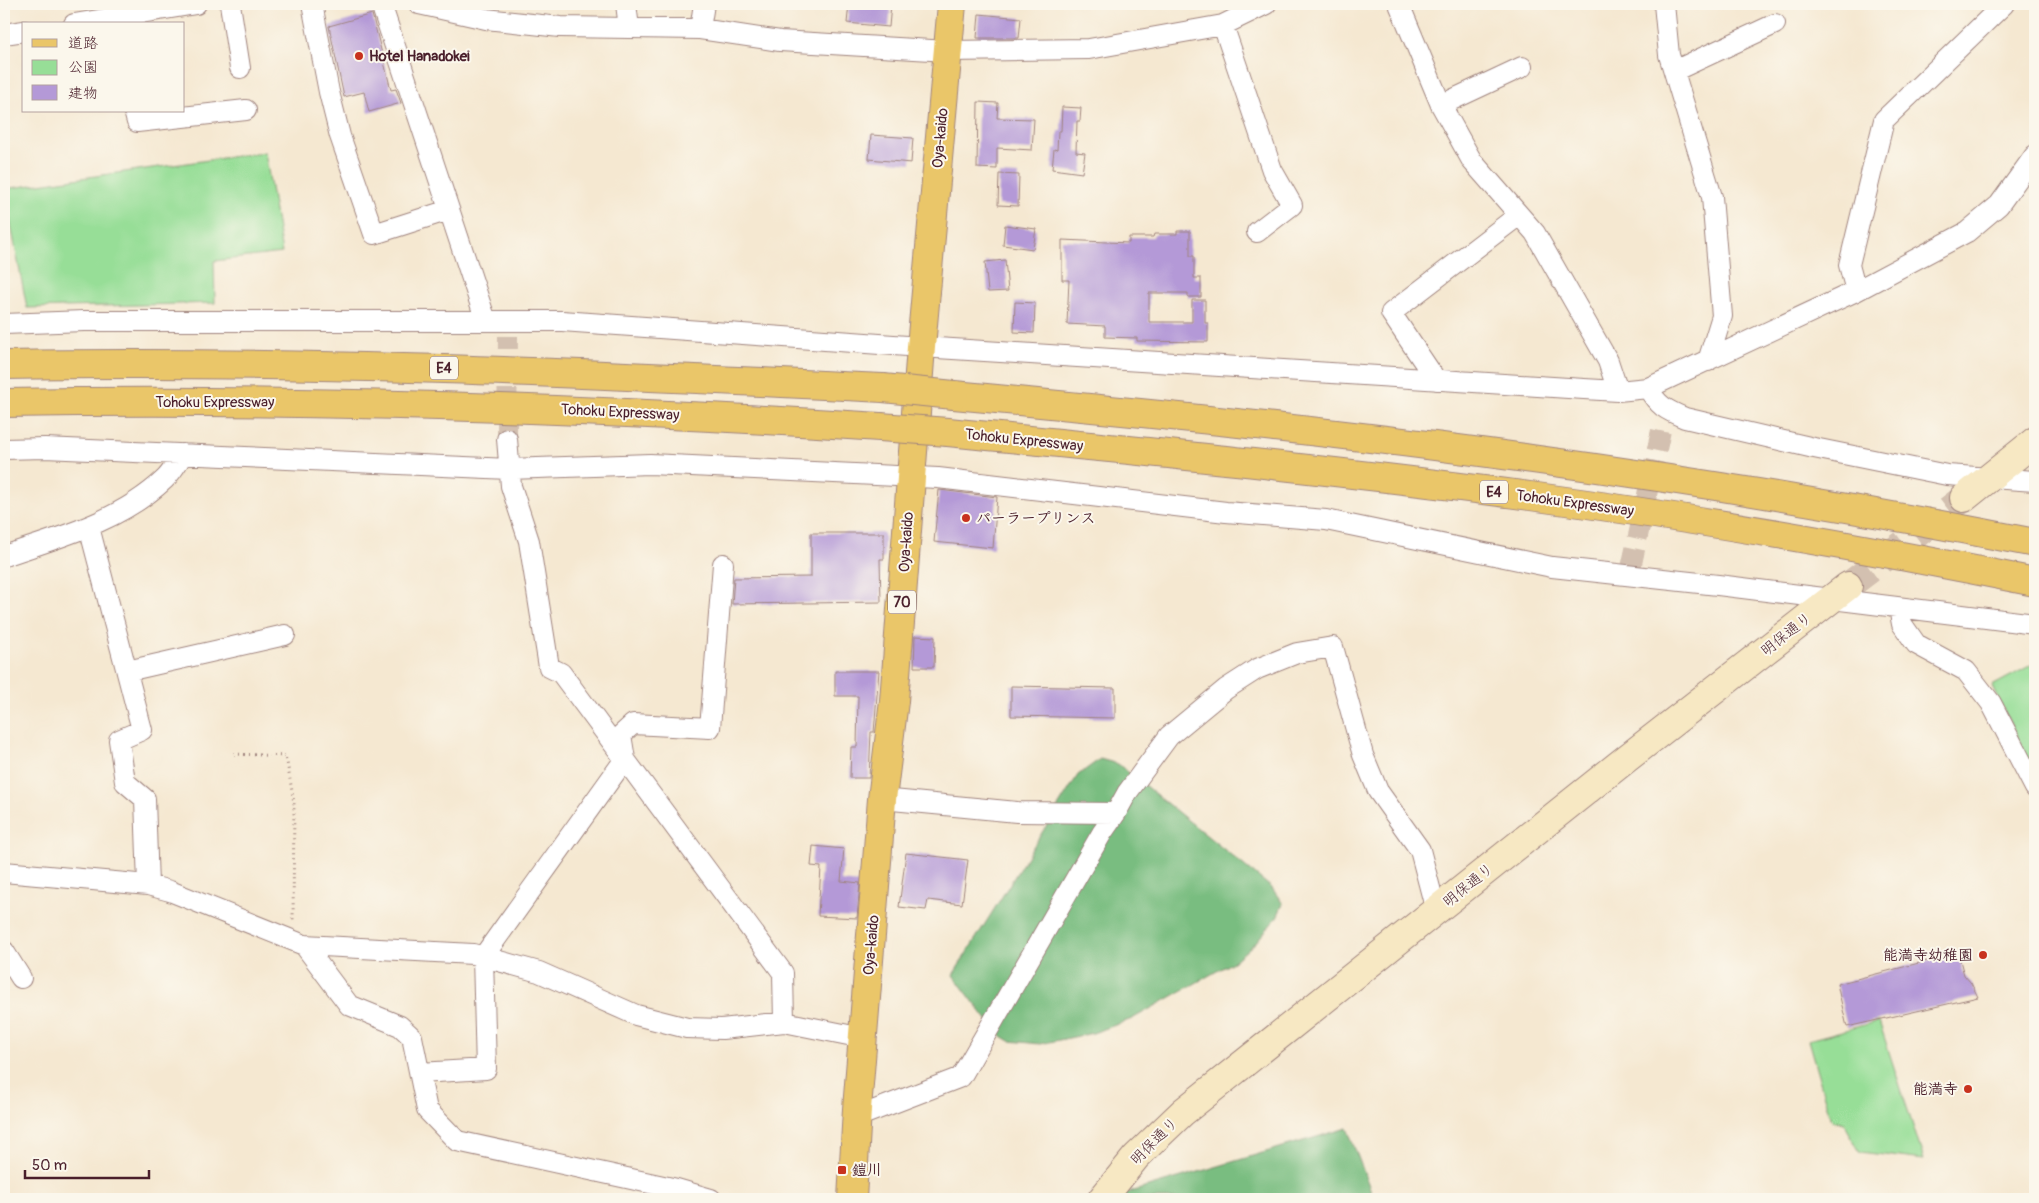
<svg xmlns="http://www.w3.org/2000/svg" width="2039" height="1203" font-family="Pangolin,'Klee One',sans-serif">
  <rect width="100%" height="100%" fill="#fbf7ec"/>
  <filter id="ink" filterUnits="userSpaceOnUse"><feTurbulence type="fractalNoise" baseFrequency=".02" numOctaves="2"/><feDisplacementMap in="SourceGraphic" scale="10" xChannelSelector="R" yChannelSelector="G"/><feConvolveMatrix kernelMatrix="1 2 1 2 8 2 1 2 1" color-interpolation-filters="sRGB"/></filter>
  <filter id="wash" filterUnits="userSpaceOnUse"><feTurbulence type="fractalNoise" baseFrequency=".0096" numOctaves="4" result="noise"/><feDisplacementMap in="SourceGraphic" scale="20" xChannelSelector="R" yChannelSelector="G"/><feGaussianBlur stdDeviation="1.12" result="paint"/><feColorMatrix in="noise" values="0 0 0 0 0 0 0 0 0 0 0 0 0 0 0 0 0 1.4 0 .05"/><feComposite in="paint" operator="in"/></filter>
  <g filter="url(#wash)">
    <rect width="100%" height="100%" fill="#f5e8d1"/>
    <path fill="#97de97" stroke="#707e61" d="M265,152L282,253L214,261L215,303L27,308L4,189Z
      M2035,663V774L1992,686Z
      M1879,1021L1924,1160L1860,1152L1844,1123L1831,1120L1808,1040Z"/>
    <path fill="#79bd80" stroke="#626e56" d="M1100,759L1118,764L1272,888L1283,904L1277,917L1256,942L1233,962L1132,1019L1093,1033L1040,1044L1010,1041L997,1033L953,975L1078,775Z
      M1347,1128L1374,1199H1120L1124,1194Z"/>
    <g id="blocks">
      <path fill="#b499d7" d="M849,4H891L889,27L847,23Z
        M372,14L391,90L396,89L401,103L369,112L364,92L344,97L329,26Z
        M979,14L1021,18L1019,38H977Z
        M978,102L998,103L997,118L1034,119L1032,150L997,148V169L977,168Z
        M1062,107L1081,108L1080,121H1077L1076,152L1085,153L1082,173L1052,169L1054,149L1057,150L1058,131H1061Z
        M871,135L913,138L911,163L869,159Z
        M999,174L1019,175L1018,206L998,205Z
        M1005,225L1036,229L1033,249L1003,245Z
        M1177,231H1190V256H1194V278H1201V297H1188V293H1149V322H1192V300H1205V323H1208V342L1137,341V338L1105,337V326L1067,324L1069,280H1062V240L1129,243V237H1153L1154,234H1177Z
        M1005,260L1008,291L988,292L985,262Z
        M1015,302L1035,303L1034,333L1014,332Z
        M939,490L997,497L993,548L934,542Z
        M811,533H884V559H880L881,602L732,604L734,578L811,577Z
        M915,636L935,637L934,667H914Z
        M835,671H879L874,732H871L869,778H850L851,747H857L858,696H835Z
        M1011,686L1115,688V718L1011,716Z
        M813,846L844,849L841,881L860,883L857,918L818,916L821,867L811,866Z
        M906,853L968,860L962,904L928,900L926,910L899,907Z
        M1958,953L1964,975L1971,983L1978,997L1847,1027L1837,984Z"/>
    </g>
  </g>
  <g filter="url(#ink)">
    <use href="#blocks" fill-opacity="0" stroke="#a0847e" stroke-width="1"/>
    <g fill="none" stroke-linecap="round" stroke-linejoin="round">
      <path stroke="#d3c0b0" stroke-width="20" stroke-dasharray="20 10" stroke-linecap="butt" d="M507,439L508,336
        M1631,568L1662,426"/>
      <path stroke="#d3c0b0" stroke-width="28" stroke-dasharray="28 14" stroke-linecap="butt" d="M1848,586L1964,498"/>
      <g stroke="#a0847e" stroke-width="22">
        <path id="street" d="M230,4L240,68
          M312,4L329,92L340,136L374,234L449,210
          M381,4L486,321
          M419,4L486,19L560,27L700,29L780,41L948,51L1089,49L1223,25L1266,4
          M626,4L629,28
          M1399,4L1441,105L1472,161L1535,233L1608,361L1618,391
          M1664,4L1669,55L1712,197L1722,316L1708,361
          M74,24L196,4
          M1223,25L1272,170L1292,205L1257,232
          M700,29L704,4
          M4,34L24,31
          M1674,71L1775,24
          M1441,105L1522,67
          M134,111L137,122L246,110
          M1856,291L1849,265L1884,120L2004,4
          M4,324L84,321H562L921,347L1584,389L1618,391L1648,388C1658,406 1666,410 1685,418L1814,448L1947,475L2035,481
          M1436,380L1391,313L1519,215
          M1648,388L1856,291L1967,232L1999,205L2035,155
          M507,439L511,486L529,541L549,667L561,673L783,973L784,1022
          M4,449L45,448L509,469L650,464L938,478L1226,512L1326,520L1552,567L1718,585L2035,624
          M89,527L142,730L119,740L125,782L145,799L148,885
          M4,556C60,537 121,521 165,479C172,472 178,462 183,454
          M1899,608L1902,624L1916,644L1966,671L1991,703L2035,788
          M127,671L285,635
          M882,799L1017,812L1116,813L1127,793L1169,736L1226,689L1257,669L1297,653L1333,647L1363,755L1378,791L1420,850L1436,911
          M4,872L148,885L170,891L304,945L473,954L539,972L636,1015L687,1028L722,1029L784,1022L863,1038
          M304,945L349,1005L400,1026L412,1037L427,1110L457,1141L677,1189L711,1199
          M4,951L21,978
          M420,1073L486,1069L483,957L625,759L621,735L633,724L710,728L723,564
          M857,1117L961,1077L1102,833L1116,813"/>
      </g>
      <g stroke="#a0847e" stroke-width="30">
        <path id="secondary" d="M1964,498L2035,441
          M1102,1199L1136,1157L1183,1112L1626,759L1848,586"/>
      </g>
      <g stroke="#a0847e" stroke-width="30">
        <path id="primary" d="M852,1199L857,1109L882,799L894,701L921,347L952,4"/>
      </g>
      <g stroke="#a0847e" stroke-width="30">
        <path id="highway" d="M4,365C297,360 590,373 883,388
          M954,395C1147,413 1340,432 1532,459C1701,482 1868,510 2035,543
          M4,403C296,398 588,408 880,427
          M948,432C1142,451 1336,470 1530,496C1699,519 1868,548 2035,582"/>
      </g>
      <path stroke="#a0847e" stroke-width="3" stroke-dasharray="1 4" stroke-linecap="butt" d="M234,754L286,756L294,803L293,922"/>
      <use href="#street" stroke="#fff" stroke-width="20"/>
      <use href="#secondary" stroke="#f7e8c3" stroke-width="28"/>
      <use href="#primary" stroke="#eac669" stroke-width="28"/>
      <use href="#highway" stroke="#eac669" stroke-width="28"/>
      <g stroke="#a0847e" stroke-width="30" stroke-linecap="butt">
        <path id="highway-bridge" d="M883,388L954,395
          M880,427L948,432"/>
      </g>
      <use href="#highway-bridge" stroke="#eac669" stroke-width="28"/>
    </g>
  </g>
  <g fill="#c8321e" stroke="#fbf7ec" stroke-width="2">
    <circle cx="359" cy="56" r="5"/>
    <circle cx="966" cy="518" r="5"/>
    <circle cx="1983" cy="955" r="5"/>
    <circle cx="1968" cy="1089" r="5"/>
    <rect x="837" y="1165" width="10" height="10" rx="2.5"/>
  </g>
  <g text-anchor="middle" stroke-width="4" stroke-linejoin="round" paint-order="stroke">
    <g fill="#fbf7ec" stroke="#7f6065" stroke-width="1">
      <rect x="430" y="356.5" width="28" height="23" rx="4"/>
      <rect x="1480" y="480.5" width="28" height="23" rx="4"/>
      <rect x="888" y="590.5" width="28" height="23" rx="4"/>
    </g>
    <g font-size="14" font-weight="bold" fill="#4a1f2b">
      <text x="444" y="373">E4</text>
      <text x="1494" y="497">E4</text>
      <text x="902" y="607">70</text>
    </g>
    <g font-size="15" font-weight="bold" fill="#4a1f2b" stroke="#fbf7ec" text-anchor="start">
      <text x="369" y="61">Hotel Hanadokei</text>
      <text x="976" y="523">パーラープリンス</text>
      <text x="1973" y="960" text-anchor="end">能満寺幼稚園</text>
      <text x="1958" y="1094" text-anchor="end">能満寺</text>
      <text x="852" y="1175">鎧川</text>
    </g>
    <g font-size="15" fill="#4a1f2b" stroke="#fbf7ec">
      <text transform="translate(940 138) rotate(-85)" y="5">Oya-kaido</text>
      <text x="215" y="407">Tohoku Expressway</text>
      <text transform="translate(620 412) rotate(3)" y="5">Tohoku Expressway</text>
      <text transform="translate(1024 440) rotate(6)" y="5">Tohoku Expressway</text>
      <text transform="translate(1575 503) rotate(8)" y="5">Tohoku Expressway</text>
      <text transform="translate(906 542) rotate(-86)" y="5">Oya-kaido</text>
      <text transform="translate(1786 634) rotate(-38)" y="5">明保通り</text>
      <text transform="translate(1468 885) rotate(-39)" y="5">明保通り</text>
      <text transform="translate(871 945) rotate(-85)" y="5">Oya-kaido</text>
      <text transform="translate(1154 1141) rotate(-45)" y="5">明保通り</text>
    </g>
  </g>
  <rect width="2039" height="1203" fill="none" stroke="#fbf7ec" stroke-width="20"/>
  <rect x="22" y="22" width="162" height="90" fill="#fbf7ec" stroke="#b4a19f"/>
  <rect x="32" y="39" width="25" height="8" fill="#eac669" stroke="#b4a19f"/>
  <text x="68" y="48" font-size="15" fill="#4a1f2b">道路</text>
  <rect x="32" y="60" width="25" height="15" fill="#97de97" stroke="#b4a19f"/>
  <text x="68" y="72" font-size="15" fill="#4a1f2b">公園</text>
  <rect x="32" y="85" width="25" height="15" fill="#b499d7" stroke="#b4a19f"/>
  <text x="68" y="98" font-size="15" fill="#4a1f2b">建物</text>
  <path d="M25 1170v8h124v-8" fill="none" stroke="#4a1f2b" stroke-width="2.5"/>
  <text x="32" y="1170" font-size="15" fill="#4a1f2b" stroke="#fbf7ec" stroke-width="4" paint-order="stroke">50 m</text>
</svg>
